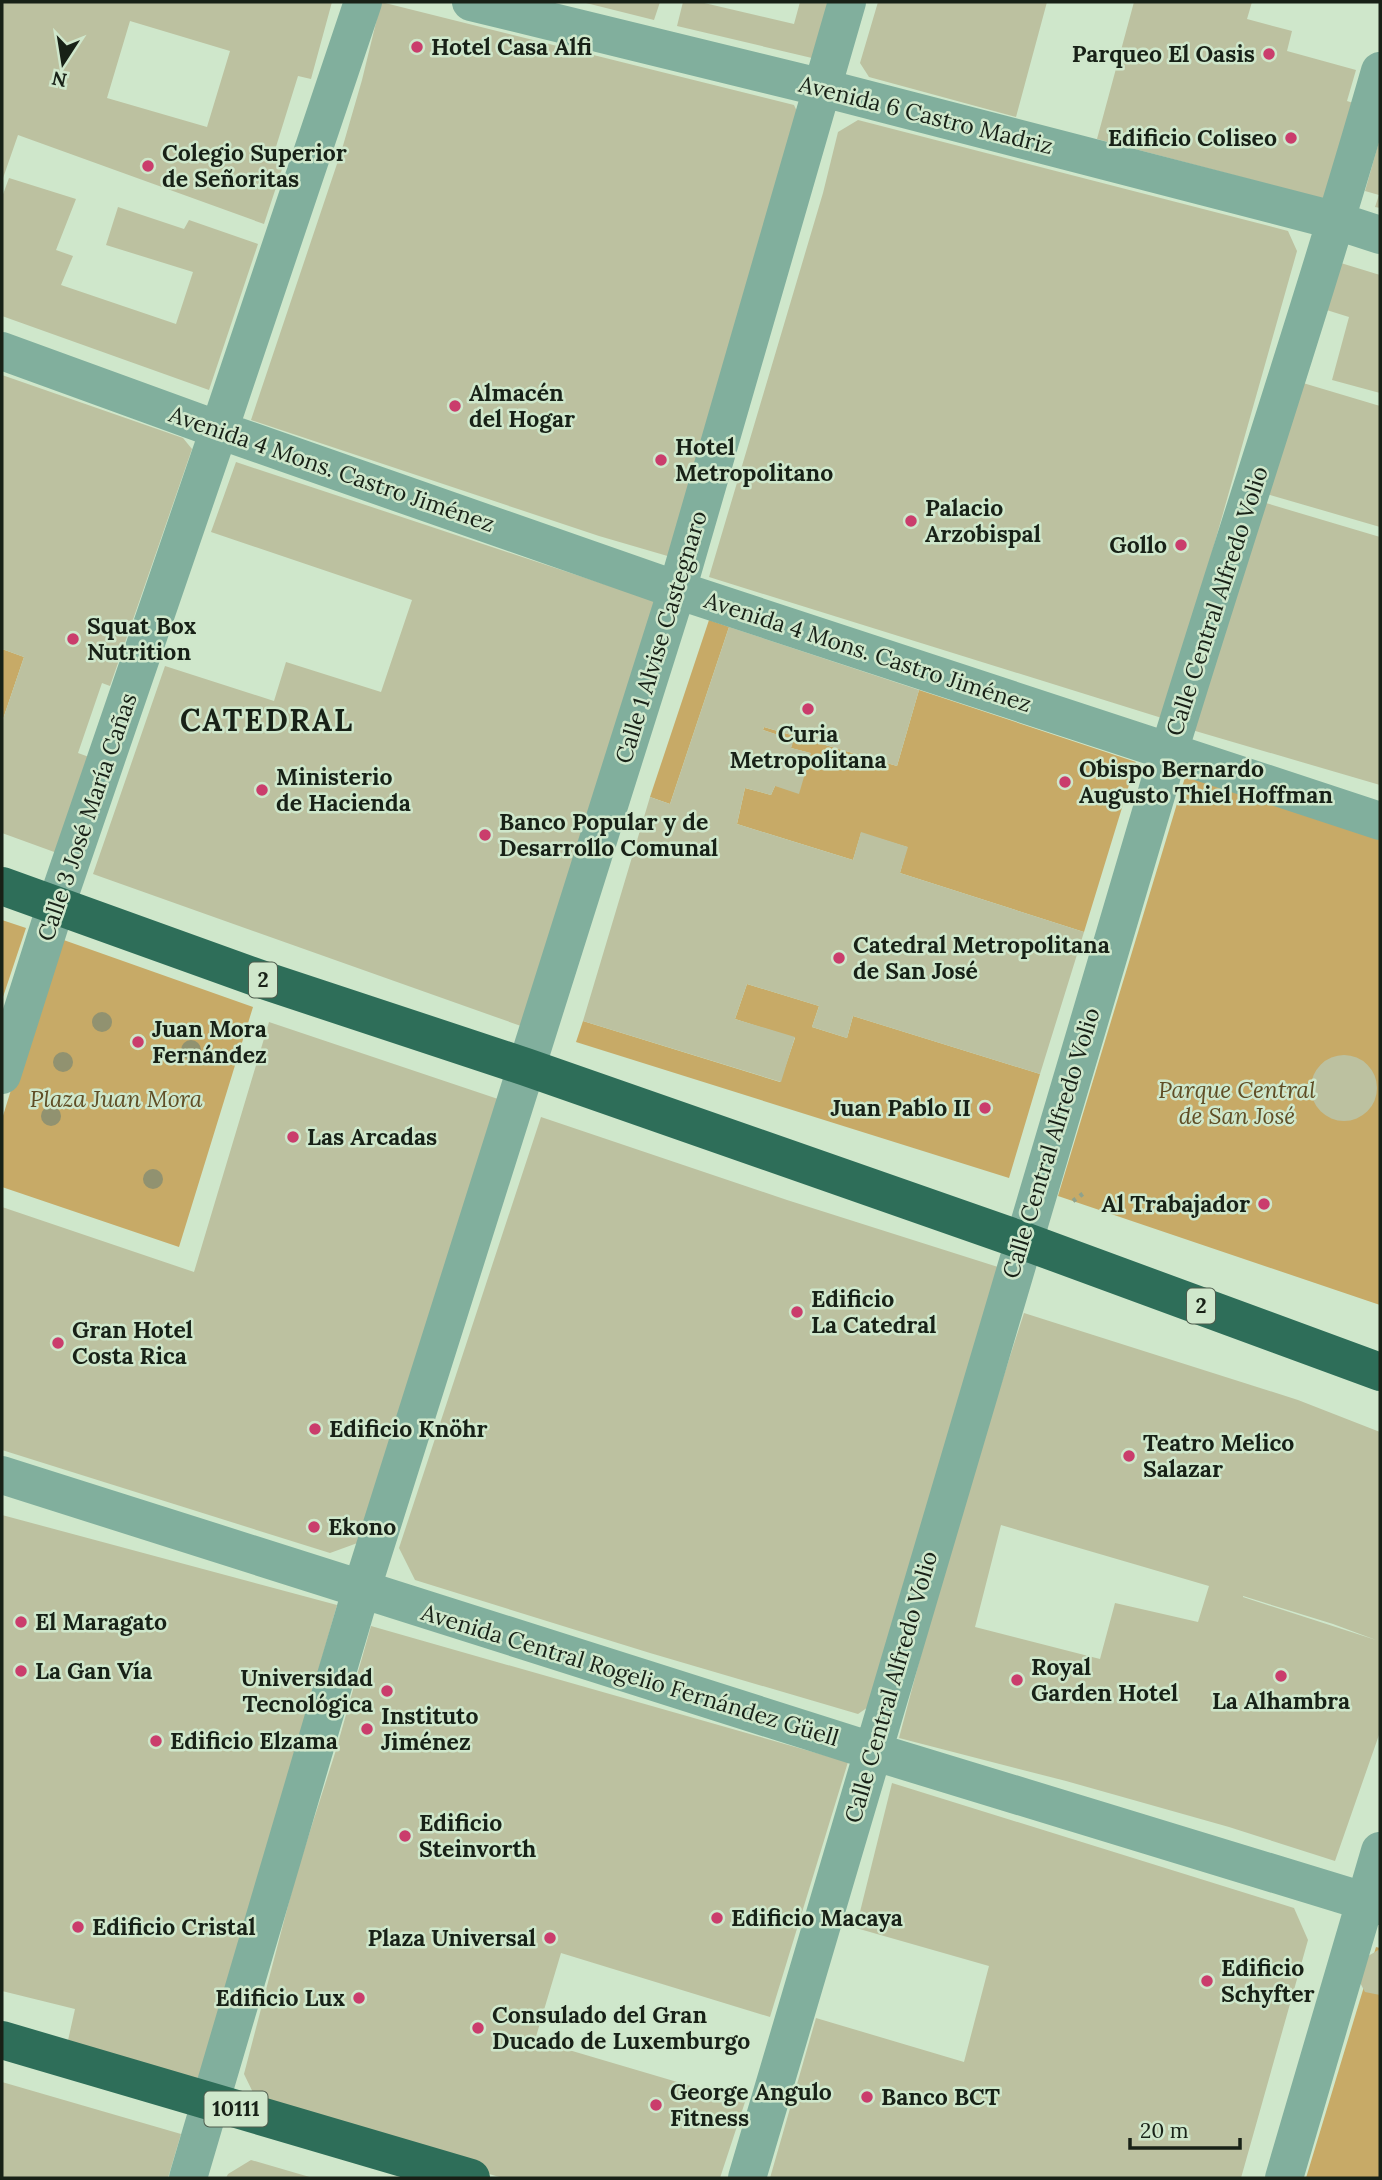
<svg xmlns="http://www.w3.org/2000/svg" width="1382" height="2180" font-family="Lora,serif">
  <rect width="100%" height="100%" fill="#cfe7cb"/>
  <path fill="#c7aa67" d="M709,620L729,627L670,804L650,797Z
    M2,649L24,657L2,722Z
    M919,690L1136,762L1084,932L900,873L907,847L861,833L853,860L737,824L745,788L771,795L775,786L810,753L791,748L793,740L763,730L764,727L897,766Z
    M1186,774L1380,837V1305L1058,1196Z
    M2,920L26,928L2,1000Z
    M58,938L253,1007L179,1247L2,1187V1119Z
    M747,984L819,1006L812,1027L847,1038L853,1016L1040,1074L1009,1178L576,1042L583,1021L780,1082L795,1038L735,1019Z
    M1376,1947L1380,1948L1379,2178H1306Z"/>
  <path fill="#bcc1a0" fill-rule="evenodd" d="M2,2H332L311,79L298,76L275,150L287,154L264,224L18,135L2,181ZM130,21L230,51L207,127L107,98Z
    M381,2L794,105L801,120L671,557L599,536L251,420L342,149L362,80Z
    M582,2H660L654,20Z
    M683,2H700L794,24L800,2H828L812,58L677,26Z
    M878,2H1047L1016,117L869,77L860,63Z
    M1134,2H1252L1247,19L1292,31L1287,51L1356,70L1347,101L1360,105L1332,201L1097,139Z
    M858,120L1288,231L1297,251L1165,719L709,577L823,193L838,132Z
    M1380,138V208L1375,207L1379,195L1365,191Z
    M9,178L76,199L56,250L73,256L61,285L176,324L193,272L106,245L118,207L184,229L189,220L258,244L209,390L2,316V197Z
    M1331,260L1380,275V393L1332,380L1349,317L1317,307Z
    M2,375L183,438L192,449L110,686L102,683L78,753L89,757L57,853L2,833V722L24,657L2,649Z
    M1293,380L1380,406V527L1260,492Z
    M236,462L655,601L521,1026L93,874L165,666L274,701L286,662L381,692L412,600L211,532Z
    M1259,501L1380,537V785L1192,730Z
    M729,627L919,690L897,766L764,727L763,730L794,740L791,748L811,753L799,794L775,786L771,795L745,788L737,824L853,860L861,832L908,847L900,873L1084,932L1040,1074L853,1016L847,1038L812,1027L819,1006L747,984L735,1019L795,1037L781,1082L583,1021L650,797L670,804Z
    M269,1022L501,1100L363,1541L330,1553L2,1450V1207L194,1272Z
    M1311 1088a33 33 0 1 1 66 0a33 33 0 1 1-66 0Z
    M541,1117L787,1200L998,1267L874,1703L858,1714L650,1653L415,1580L399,1548Z
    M1024,1313L1298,1400L1380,1432V1732L1335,1861L1229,1827L1066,1781L899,1738L954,1530ZM1001,1525L1209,1586L1198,1622L1115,1603L1100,1659L975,1627ZM1243,1596L1333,1624L1376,1640L1243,1597Z
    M2,1515L337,1605L202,2082L67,2045L75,2009L2,1991Z
    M371,1626L848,1762L770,2017L561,1953L535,2040L745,2102L720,2178H503L261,2109L244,2074L296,1875L336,1750Z
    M892,1783L1294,1908L1308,1940L1241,2178H770L816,2018L964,2062L989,1966L856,1928Z
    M1380,1949V1995L1365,1992L1357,1977L1363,1959Z
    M2,2082L181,2134L168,2178H2Z
    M251,2160L313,2178H226L228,2174Z"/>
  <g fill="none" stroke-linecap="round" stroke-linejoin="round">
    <path stroke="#8fa28c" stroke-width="4.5" stroke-dasharray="3.5 5" stroke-linecap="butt" d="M1073,1201L1084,1193"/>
    <path stroke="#81af9d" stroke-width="38" d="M471,2L823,88L1337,221L1380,235
      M2,351L219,430L677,590L1380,821
      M2,1075L56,905L219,430L363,2
      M2,1475L872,1751L1380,1906
      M188,2178L361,1591L677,590L847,2
      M747,2178C885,1704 1023,1230 1167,758C1237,529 1314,302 1380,71
      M1284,2178L1380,1851"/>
    <path stroke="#2e6e59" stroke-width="38" d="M2,886L266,981L526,1067L1021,1240L1380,1372
      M2,2040L471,2178"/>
  </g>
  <g fill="#919270">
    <circle cx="102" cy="1022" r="10"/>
    <circle cx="191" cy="1050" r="10"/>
    <circle cx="63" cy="1062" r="10"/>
    <circle cx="51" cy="1116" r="10"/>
    <circle cx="153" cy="1179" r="10"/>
  </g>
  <g fill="#ca3d6c" stroke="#cfe7cb" stroke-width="2.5">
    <circle cx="417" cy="47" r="7"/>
    <circle cx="1269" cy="54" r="7"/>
    <circle cx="1291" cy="138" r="7"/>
    <circle cx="148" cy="166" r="7"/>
    <circle cx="455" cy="406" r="7"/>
    <circle cx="661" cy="460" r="7"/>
    <circle cx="911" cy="521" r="7"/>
    <circle cx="1181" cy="545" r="7"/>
    <circle cx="73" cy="639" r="7"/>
    <circle cx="808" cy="709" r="7"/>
    <circle cx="1065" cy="782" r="7"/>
    <circle cx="262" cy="790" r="7"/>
    <circle cx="485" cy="835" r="7"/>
    <circle cx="839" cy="958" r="7"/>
    <circle cx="138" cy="1042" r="7"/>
    <circle cx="985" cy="1108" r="7"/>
    <circle cx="293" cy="1137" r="7"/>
    <circle cx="1264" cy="1204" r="7"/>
    <circle cx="797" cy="1312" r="7"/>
    <circle cx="58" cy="1343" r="7"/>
    <circle cx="315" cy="1429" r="7"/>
    <circle cx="1129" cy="1456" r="7"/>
    <circle cx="314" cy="1527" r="7"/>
    <circle cx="21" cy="1622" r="7"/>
    <circle cx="21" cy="1671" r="7"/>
    <circle cx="1281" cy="1676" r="7"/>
    <circle cx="1017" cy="1680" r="7"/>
    <circle cx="387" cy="1691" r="7"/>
    <circle cx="367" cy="1729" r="7"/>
    <circle cx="156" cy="1741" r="7"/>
    <circle cx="405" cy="1836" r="7"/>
    <circle cx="717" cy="1918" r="7"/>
    <circle cx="78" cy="1927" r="7"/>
    <circle cx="550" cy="1938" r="7"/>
    <circle cx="1207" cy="1981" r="7"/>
    <circle cx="359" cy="1998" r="7"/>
    <circle cx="478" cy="2028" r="7"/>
    <circle cx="867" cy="2097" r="7"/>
    <circle cx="656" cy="2105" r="7"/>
  </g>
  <g text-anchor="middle" stroke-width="5" stroke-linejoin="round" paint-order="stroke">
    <g fill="#cfe7cb" stroke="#4f5c4d" stroke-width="2">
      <rect x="249" y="962.5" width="28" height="35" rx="5"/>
      <rect x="1187" y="1288.5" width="28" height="35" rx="5"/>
      <rect x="204.5" y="2091.5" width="63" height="35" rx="5"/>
    </g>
    <g font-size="21" font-weight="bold" fill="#182117">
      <text x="263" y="987">2</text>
      <text x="1201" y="1313">2</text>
      <text x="236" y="2116">10111</text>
    </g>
    <g font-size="23" font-weight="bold" fill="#182117" stroke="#cfe7cb" text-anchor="start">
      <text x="431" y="55">Hotel Casa Alfi</text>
      <text x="1255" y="62" text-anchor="end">Parqueo El Oasis</text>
      <text x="1277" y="146" text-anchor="end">Edificio Coliseo</text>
      <text x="162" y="161">Colegio Superior<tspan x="162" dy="26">de Señoritas</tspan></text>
      <text x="469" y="401">Almacén<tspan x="469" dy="26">del Hogar</tspan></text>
      <text x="675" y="455">Hotel<tspan x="675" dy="26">Metropolitano</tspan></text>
      <text x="925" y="516">Palacio<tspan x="925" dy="26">Arzobispal</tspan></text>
      <text x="1167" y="553" text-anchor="end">Gollo</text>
      <text x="87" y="634">Squat Box<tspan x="87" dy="26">Nutrition</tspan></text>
      <text x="808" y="742" text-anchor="middle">Curia<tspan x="808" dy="26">Metropolitana</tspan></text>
      <text x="1079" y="777">Obispo Bernardo<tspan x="1079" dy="26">Augusto Thiel Hoffman</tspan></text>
      <text x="276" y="785">Ministerio<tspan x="276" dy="26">de Hacienda</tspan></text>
      <text x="499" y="830">Banco Popular y de<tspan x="499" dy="26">Desarrollo Comunal</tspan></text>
      <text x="853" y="953">Catedral Metropolitana<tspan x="853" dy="26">de San José</tspan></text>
      <text x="152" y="1037">Juan Mora<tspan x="152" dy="26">Fernández</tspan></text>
      <text x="971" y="1116" text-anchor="end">Juan Pablo II</text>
      <text x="307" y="1145">Las Arcadas</text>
      <text x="1250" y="1212" text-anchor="end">Al Trabajador</text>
      <text x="811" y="1307">Edificio<tspan x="811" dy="26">La Catedral</tspan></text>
      <text x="72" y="1338">Gran Hotel<tspan x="72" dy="26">Costa Rica</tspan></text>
      <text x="329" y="1437">Edificio Knöhr</text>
      <text x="1143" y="1451">Teatro Melico<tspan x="1143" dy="26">Salazar</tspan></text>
      <text x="328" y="1535">Ekono</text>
      <text x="35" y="1630">El Maragato</text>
      <text x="1031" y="1675">Royal<tspan x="1031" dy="26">Garden Hotel</tspan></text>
      <text x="35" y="1679">La Gan Vía</text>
      <text x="373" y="1686" text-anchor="end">Universidad<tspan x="373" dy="26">Tecnológica</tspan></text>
      <text x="1281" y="1709" text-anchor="middle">La Alhambra</text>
      <text x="381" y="1724">Instituto<tspan x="381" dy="26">Jiménez</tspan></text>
      <text x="170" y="1749">Edificio Elzama</text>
      <text x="419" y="1831">Edificio<tspan x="419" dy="26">Steinvorth</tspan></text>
      <text x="731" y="1926">Edificio Macaya</text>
      <text x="92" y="1935">Edificio Cristal</text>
      <text x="536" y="1946" text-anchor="end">Plaza Universal</text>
      <text x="1221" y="1976">Edificio<tspan x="1221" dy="26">Schyfter</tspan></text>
      <text x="345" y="2006" text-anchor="end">Edificio Lux</text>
      <text x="492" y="2023">Consulado del Gran<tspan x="492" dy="26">Ducado de Luxemburgo</tspan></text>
      <text x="670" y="2100">George Angulo<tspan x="670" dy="26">Fitness</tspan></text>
      <text x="881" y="2105">Banco BCT</text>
    </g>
    <g font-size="23" fill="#182117" stroke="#cfe7cb">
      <text transform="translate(926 115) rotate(14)" y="8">Avenida 6 Castro Madriz</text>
      <text transform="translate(332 469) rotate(19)" y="8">Avenida 4 Mons. Castro Jiménez</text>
      <text transform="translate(1217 601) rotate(-72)" y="8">Calle Central Alfredo Volio</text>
      <text transform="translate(661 637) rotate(-73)" y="8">Calle 1 Alvise Castegnaro</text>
      <text transform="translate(868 652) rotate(18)" y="8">Avenida 4 Mons. Castro Jiménez</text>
      <text transform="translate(87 817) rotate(-71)" y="8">Calle 3 José María Cañas</text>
      <text transform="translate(1051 1143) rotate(-73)" y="8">Calle Central Alfredo Volio</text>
      <text transform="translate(630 1675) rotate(17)" y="8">Avenida Central Rogelio Fernández Güell</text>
      <text transform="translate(891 1687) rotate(-74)" y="8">Calle Central Alfredo Volio</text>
    </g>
    <g font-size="23" font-style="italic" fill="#5f4d25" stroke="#cfe7cb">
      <text x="1237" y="1098">Parque Central<tspan x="1237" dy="26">de San José</tspan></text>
      <text x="116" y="1107">Plaza Juan Mora</text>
    </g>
    <g font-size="30" font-weight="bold" letter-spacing="2" fill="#182117" stroke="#cfe7cb">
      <text x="267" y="731">CATEDRAL</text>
    </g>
  </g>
  <rect width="1382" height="2180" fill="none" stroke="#182117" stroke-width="7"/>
  <g transform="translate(63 63) rotate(192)" stroke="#cfe7cb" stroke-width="5" paint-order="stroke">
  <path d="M0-5L12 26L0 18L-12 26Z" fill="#182117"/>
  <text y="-10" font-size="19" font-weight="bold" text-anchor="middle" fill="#182117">N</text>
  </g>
  <path d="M1130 2138v10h110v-10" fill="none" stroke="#182117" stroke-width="3.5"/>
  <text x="1140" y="2138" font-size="21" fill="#182117" stroke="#cfe7cb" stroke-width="5" paint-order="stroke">20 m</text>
</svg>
